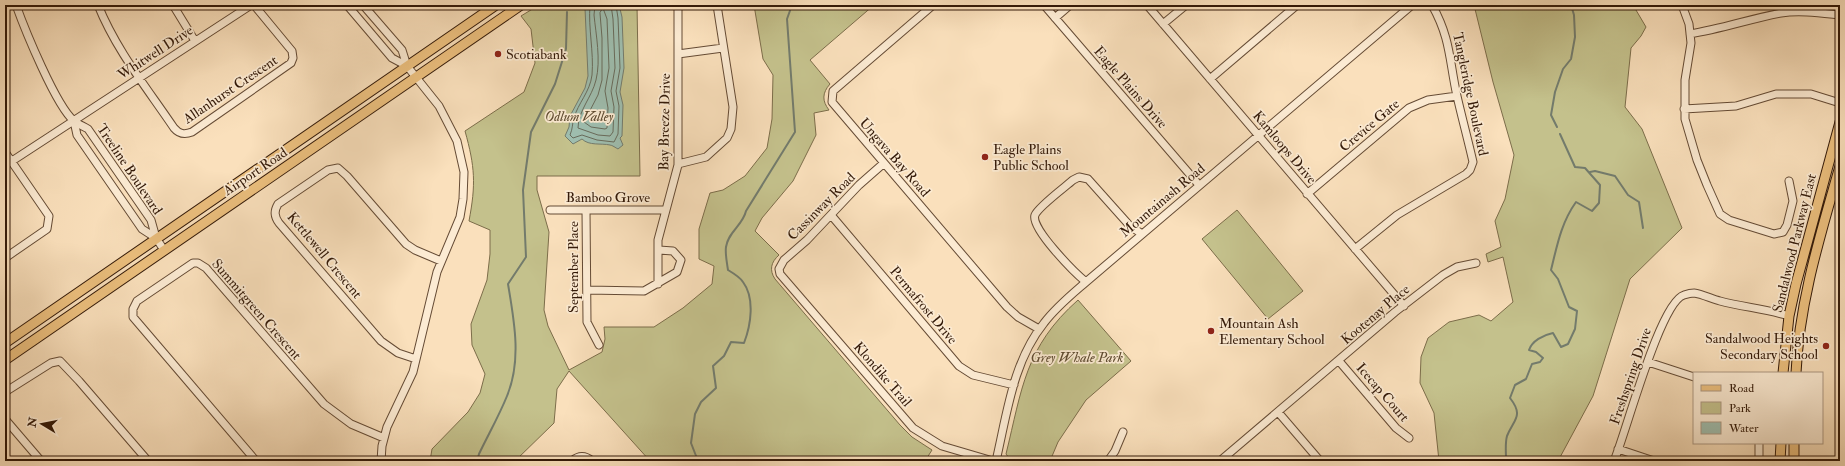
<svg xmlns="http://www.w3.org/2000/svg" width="1845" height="466" font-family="'IM FELL Double Pica',serif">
  <rect width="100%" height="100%" fill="#fae0bc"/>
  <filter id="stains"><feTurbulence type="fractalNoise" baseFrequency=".005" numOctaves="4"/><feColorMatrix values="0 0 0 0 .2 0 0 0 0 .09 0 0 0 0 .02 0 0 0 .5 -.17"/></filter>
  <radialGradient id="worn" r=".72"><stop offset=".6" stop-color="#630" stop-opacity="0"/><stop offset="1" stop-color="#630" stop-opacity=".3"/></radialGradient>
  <path fill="#c4c18c" stroke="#7c6d4a" d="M539,5H637L640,176H537V190L549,232L544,310L548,326L569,370L602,352L605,339L604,327H654L683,308L712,284L714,266L699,259V229L710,193L723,190L745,176L767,148L772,119L773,75L763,59L754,5H874L810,60L830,84C822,93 822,101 829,110L814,113L816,135L793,181L762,218L755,231L779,255C771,262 769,270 775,279L900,425L912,437L932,450L925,461H650L569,371L557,389L554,423L515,461H430L432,449L468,412L480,393L485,374L472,345L471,324L487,280L490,254V230L469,221C476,184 475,167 465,131L524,92L535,63L531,29L521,16Z
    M1474,5H1633L1646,27L1641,36L1631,48L1625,107L1642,129L1682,228L1630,279L1593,396L1558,461H1439L1434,413L1420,383L1421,357L1428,338L1449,322L1479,315L1491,321L1513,302L1503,257L1488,262L1486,254L1501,247L1495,221L1505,199L1514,155L1493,82Z
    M1237,210L1303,291L1268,319L1202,239Z
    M1078,300L1131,361L1086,400L1058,442L1050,461H1020L1009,458L1006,454C1022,389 1025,347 1078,300Z"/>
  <path fill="#9ebdae" stroke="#737b6c" d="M588,5H619L622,17L624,68L620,92L623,105L622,136L620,138L623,145L618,149C616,148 612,145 610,145C601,143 589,146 582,139L573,144L565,136L569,127L570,116L585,88L588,76L585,8Z"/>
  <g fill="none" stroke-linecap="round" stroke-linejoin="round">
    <path stroke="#686b5b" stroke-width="1" d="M590,5C588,28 594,52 592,75C590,92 578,103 574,118C572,124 573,128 570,135L573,138L582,135L597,140L614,142L618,134L619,106L616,91L620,68L618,18L616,5
      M595,5L594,15C596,35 601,60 596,80C592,97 578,111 578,128L598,135L610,136L613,132L614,107L611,91L615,68L613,19L611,5
      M603,8L607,19L609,68L605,91L608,108L607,128L605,129L591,127L584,122L598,95L602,80V38L600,13Z"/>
    <path stroke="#737b6c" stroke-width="2" d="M1557,127L1551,115L1555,92L1563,69L1571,59L1575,37L1574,15L1571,5
      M1590,172L1595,171L1615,176L1628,195L1639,202L1643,228
      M477,461L479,454C488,435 499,416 507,396C522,360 514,320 508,284L526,257L523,190L531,132L555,84L566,49L567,12
      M698,461L691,443L695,414L701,402L716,388L713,366L724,356L731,342L744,343C751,325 755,298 743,282C740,277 733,273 728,270C727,263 725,254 726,247C728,232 743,225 746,211L795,132L787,19L792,5
      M1504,461L1506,459C1506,452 1505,443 1507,436C1514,419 1524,416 1510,398L1515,385L1526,379L1532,364L1540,362L1543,358L1536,352L1529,350C1532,341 1543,335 1553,333L1561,347L1568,344L1575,329L1577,311L1569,307L1558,279L1551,270C1557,246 1561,223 1576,202L1592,211L1599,203L1600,185L1585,168L1575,167L1560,134"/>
    <g stroke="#654b35" stroke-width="9">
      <path id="minor" d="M16,5C25,30 56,106 74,121C78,124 83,126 88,129L151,220L156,238
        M98,5C116,50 147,88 174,128C179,134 184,135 192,132L291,63L293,58L292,51L254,5
        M173,5L195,41
        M347,5L392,58L407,66
        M363,5L402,50L407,66L439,106L457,141L464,172L463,199L460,217L437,272L413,372L387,427L382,446L381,461
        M933,5L833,91L832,102L1007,307L1018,317L1039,329
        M1044,5L1199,185
        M1147,5L1404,306
        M1682,5L1689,24L1691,43L1685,80V119L1697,160L1707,185L1720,214L1729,220L1774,234L1783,232L1787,225L1793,201L1789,181
        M1055,18L1070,5
        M1163,24L1186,5
        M1690,34C1721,29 1750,19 1781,13C1800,10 1821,13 1840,15
        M678,54L723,48
        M1210,79L1297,5
        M1684,109L1736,106L1776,94H1811L1840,103
        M74,121L77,135L142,229L156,238L164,250
        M5,152L49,216L47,229L5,258
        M12,161L251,5
        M884,163L859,185L807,240L784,260L779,269L780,274L913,428L942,446L993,461
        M678,164L706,157L727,138L731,129L733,107L717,5
        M1307,194L1409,108L1428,100L1457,96
        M550,210H666
        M586,210L587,322L599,345
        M831,215L959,366L973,375L1014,385
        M1355,249L1397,215L1466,174L1470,170L1473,162C1468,140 1462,118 1457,96C1449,60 1451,39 1432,5
        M1086,282C1075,273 1030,228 1035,215C1038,207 1065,187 1073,180L1079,177L1088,179L1130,226L1142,234
        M658,284V240L678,165V5
        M587,290L644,291L677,272L681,260L673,251L659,250
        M416,359L398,353L381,341L279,223C274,216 274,211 278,204L328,170L338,168L347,176L406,244L415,250L441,261
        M1339,361L1396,428L1409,438
        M1648,362L1694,377
        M5,392L51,363L60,361L79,381L148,461
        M1278,412L1320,461
        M5,419L41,461
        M1618,449L1654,461
        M256,461L133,317V309L137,301L193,263H198L206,268L324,404L351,424L384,438
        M572,461C579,455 585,455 592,461
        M996,461C1007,414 1013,361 1044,323C1056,307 1071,295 1086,282L1412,5
        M1108,461L1115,451L1123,432
        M1220,461L1395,312L1443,275L1457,267L1476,263
        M1614,461C1626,433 1660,302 1684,295C1687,294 1691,293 1694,293C1702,294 1712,299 1720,301C1743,307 1766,309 1789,316
        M1757,461L1759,457V443"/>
    </g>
    <g stroke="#331908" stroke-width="11">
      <path id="major" d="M5,343L496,5
        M5,360L521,5
        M1783,373L1789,316L1796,284L1840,122
        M1796,373C1799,302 1821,233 1840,166
        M1780,461L1781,443
        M1794,461V443"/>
    </g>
    <use href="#minor" stroke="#fcebd3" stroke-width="7"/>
    <use href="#major" stroke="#edc07e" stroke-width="9"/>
  </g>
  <g fill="#8f2418" stroke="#fcebd3" stroke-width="1.5">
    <circle cx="498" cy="54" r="4"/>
    <circle cx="985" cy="157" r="4"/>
    <circle cx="1211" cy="331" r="4"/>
    <circle cx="1826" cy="346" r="4"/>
  </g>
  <g text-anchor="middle" stroke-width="3.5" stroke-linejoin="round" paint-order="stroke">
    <g font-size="14" fill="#331908" stroke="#fcebd3">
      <text transform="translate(155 52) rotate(-33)" y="5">Whitwell Drive</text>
      <text transform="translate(1131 87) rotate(49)" y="5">Eagle Plains Drive</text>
      <text transform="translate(230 89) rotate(-34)" y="5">Allanhurst Crescent</text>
      <text transform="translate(1471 94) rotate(78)" y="5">Tangleridge Boulevard</text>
      <text transform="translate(664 122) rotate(-89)" y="5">Bay Breeze Drive</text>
      <text transform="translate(1369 125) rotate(-40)" y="5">Crevice Gate</text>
      <text transform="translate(1285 147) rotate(50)" y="5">Kamloops Drive</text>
      <text transform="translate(895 157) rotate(49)" y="5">Ungava Bay Road</text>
      <text transform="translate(130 169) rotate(56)" y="5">Treeline Boulevard</text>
      <text transform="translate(255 171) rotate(-34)" y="5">Airport Road</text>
      <text x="608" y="202">Bamboo Grove</text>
      <text transform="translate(1162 200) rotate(-40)" y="5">Mountainash Road</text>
      <text transform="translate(821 206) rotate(-45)" y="5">Cassinway Road</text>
      <text transform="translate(1794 243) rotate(-76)" y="5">Sandalwood Parkway East</text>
      <text transform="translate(325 255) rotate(50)" y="5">Kettlewell Crescent</text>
      <text transform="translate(573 267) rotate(-90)" y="5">September Place</text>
      <text transform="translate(924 305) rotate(50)" y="5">Permafrost Drive</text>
      <text transform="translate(257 309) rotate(49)" y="5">Summitgreen Crescent</text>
      <text transform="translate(1375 314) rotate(-40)" y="5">Kootenay Place</text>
      <text transform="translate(883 374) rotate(49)" y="5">Klondike Trail</text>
      <text transform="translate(1630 376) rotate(-71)" y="5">Freshspring Drive</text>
      <text transform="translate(1383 392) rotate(49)" y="5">Icecap Court</text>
    </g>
    <g font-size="14" fill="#331908" stroke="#fcebd3" text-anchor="start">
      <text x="506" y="59">Scotiabank</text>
      <text x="993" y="154">Eagle Plains<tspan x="993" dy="16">Public School</tspan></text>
      <text x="1219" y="328">Mountain Ash<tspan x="1219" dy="16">Elementary School</tspan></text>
      <text x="1818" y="343" text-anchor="end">Sandalwood Heights<tspan x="1818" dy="16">Secondary School</tspan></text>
    </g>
    <g font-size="14" font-style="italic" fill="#5e4b30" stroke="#fcebd3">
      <text x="579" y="121">Odlum Valley</text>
      <text x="1077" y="362">Grey Whale Park</text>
    </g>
  </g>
  <rect width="1845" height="466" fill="none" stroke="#fae0bc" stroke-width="20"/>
  <rect x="6" y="6" width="1833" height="454" fill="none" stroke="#331908" stroke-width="2"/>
  <rect x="10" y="10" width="1825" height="446" fill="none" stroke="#331908"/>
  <rect x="1693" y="372" width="130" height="72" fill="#fcebd3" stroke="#ac9782"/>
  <rect x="1701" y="385" width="20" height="6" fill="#edc07e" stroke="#ac9782"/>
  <text x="1729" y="392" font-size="12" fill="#331908">Road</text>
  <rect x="1701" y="402" width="20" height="12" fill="#c4c18c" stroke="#ac9782"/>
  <text x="1729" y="412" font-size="12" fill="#331908">Park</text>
  <rect x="1701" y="422" width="20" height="12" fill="#9ebdae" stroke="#ac9782"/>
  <text x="1729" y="432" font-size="12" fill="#331908">Water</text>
  <g transform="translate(42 424) rotate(280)" stroke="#fcebd3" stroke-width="3" paint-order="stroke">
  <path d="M0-3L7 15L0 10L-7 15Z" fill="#331908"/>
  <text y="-6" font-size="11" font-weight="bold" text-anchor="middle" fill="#331908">N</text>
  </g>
  <rect width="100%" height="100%" filter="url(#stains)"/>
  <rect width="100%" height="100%" fill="url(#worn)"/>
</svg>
